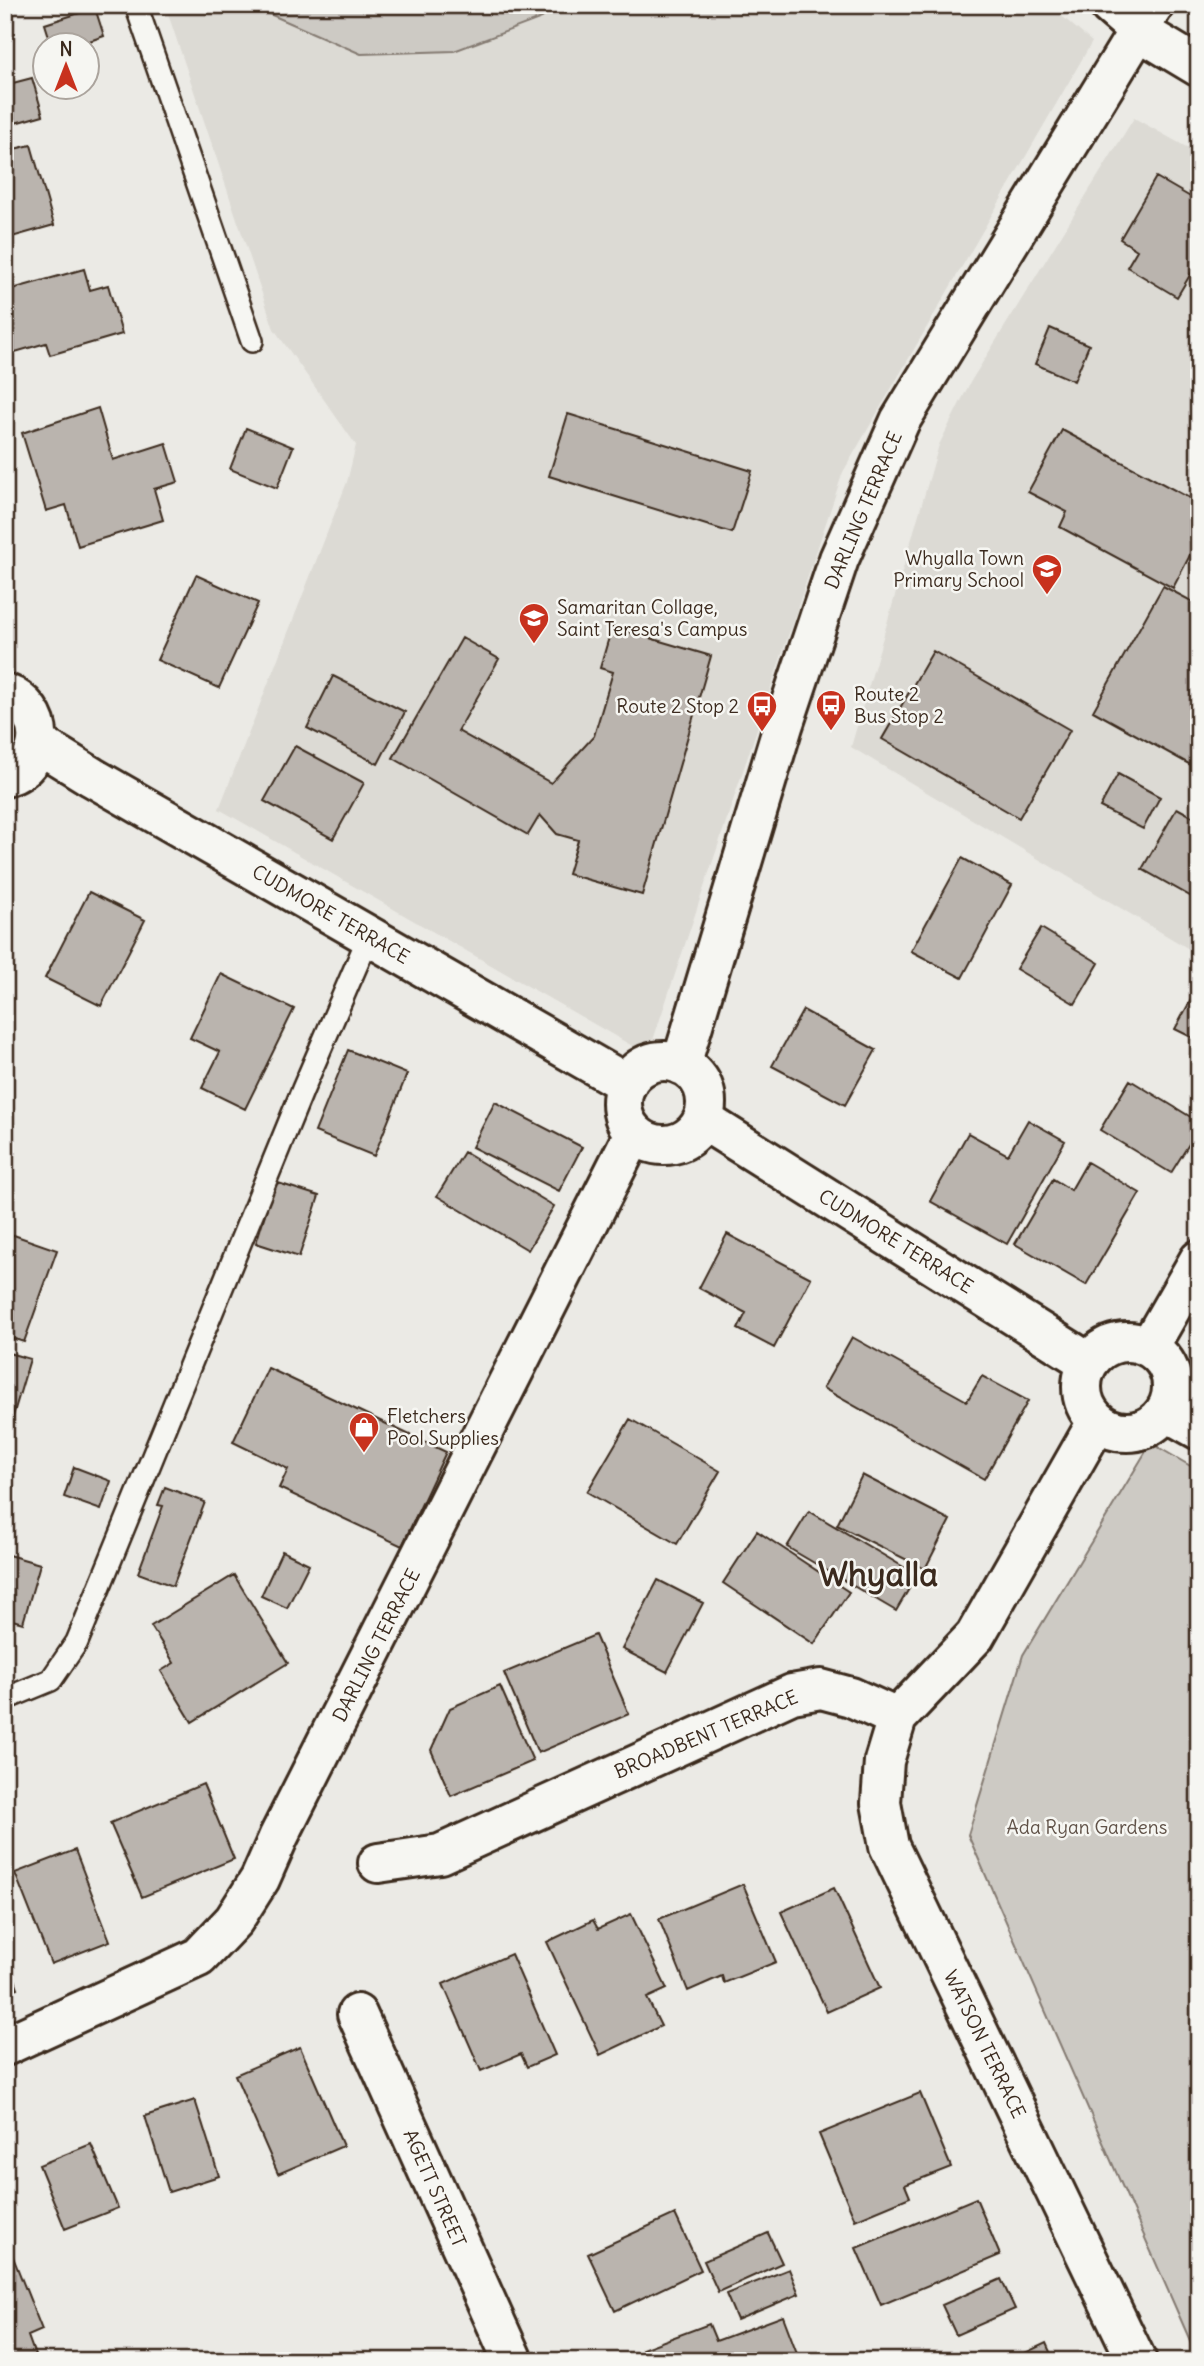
<svg xmlns="http://www.w3.org/2000/svg" width="1204" height="2366" font-family="Delius,sans-serif">
  <rect width="100%" height="100%" fill="#ebeae5"/>
  <filter id="ink" filterUnits="userSpaceOnUse"><feTurbulence type="fractalNoise" baseFrequency=".0143" numOctaves="2"/><feDisplacementMap in="SourceGraphic" scale="14" xChannelSelector="R" yChannelSelector="G"/><feConvolveMatrix kernelMatrix="1 2 1 2 8 2 1 2 1" color-interpolation-filters="sRGB"/></filter>
  <g filter="url(#ink)">
    <path fill="#dcdad4" d="M165,5H1049L1092,42L843,472L648,1055L219,809L347,482L356,445L274,329Z
      M1134,118L1199,154V955L851,747L939,445L971,381Z"/>
    <path fill="#cdcac4" stroke="#847a71" stroke-width="2" d="M249,5H556L542,18L454,51L361,54Z
      M1151,1443L1199,1471V2361L968,1835L1023,1655Z"/>
    <path fill="#bab4ae" stroke="#3b2a1e" stroke-width="2" d="M95,8L104,36L75,46H52L45,24Z
      M32,78L43,115L8,125L14,149L31,145L54,225L5,239V85Z
      M1156,177L1199,202V260L1177,297L1127,267L1137,250L1120,239Z
      M84,269L90,290L108,285L122,334L50,355L46,343L5,355V291Z
      M1050,328L1089,345L1074,381L1035,364Z
      M98,408L113,460L166,443L178,482L154,489L163,520L78,546L66,505L46,511L22,433Z
      M568,414L752,471L732,533L549,476Z
      M246,428L293,447L277,488L230,469Z
      M1062,430L1199,503V538L1173,588L1060,527L1067,512L1028,492Z
      M196,575L258,603L219,688L157,660Z
      M1163,586L1199,605L1198,769L1093,711Z
      M612,627L711,656L642,895L568,874L578,840L557,834L540,815L528,835L393,758L462,638L499,659L458,731L551,783L594,736L613,672L600,668Z
      M933,651L1070,730L1019,818L882,739Z
      M333,676L405,712L378,764L307,728Z
      M295,746L364,783L333,839L264,801Z
      M1118,774L1160,797L1143,829L1100,807Z
      M1177,808L1199,820V901L1142,869Z
      M962,858L1012,885L962,978L911,951Z
      M89,892L145,920L101,1006L45,978Z
      M1041,928L1099,963L1075,1004L1016,969Z
      M221,974L294,1009L245,1109L202,1088L220,1052L190,1038Z
      M1199,985V1041L1175,1029Z
      M803,1010L876,1050L845,1105L772,1066Z
      M348,1050L407,1074L374,1156L315,1132Z
      M1130,1080L1199,1122V1128L1171,1173L1100,1130Z
      M495,1102L582,1147L559,1191L472,1147Z
      M1028,1120L1065,1141L1007,1244L930,1201L968,1133L1008,1155Z
      M464,1152L554,1206L528,1250L437,1196Z
      M1087,1162L1140,1193L1086,1285L1015,1244L1053,1179L1071,1190Z
      M275,1182L319,1196L299,1257L256,1243Z
      M5,1232L57,1250L24,1342L5,1336Z
      M727,1234L811,1278L774,1348L738,1329L746,1313L699,1288Z
      M852,1337L967,1401L982,1376L1028,1401L984,1479L823,1388Z
      M5,1352L30,1359L5,1443Z
      M268,1368L446,1452L402,1546L279,1488L288,1469L233,1442Z
      M630,1419L720,1471L677,1544L587,1492Z
      M74,1467L111,1481L101,1510L64,1497Z
      M862,1475L950,1520L925,1569L837,1525Z
      M165,1487L205,1502L173,1586L138,1573L163,1506L158,1505Z
      M809,1511L917,1575L896,1611L787,1547Z
      M757,1531L849,1592L814,1644L723,1583Z
      M282,1551L309,1564L287,1608L261,1596Z
      M5,1554L40,1564L23,1623L5,1618Z
      M234,1575L288,1663L192,1722L161,1671L174,1663L151,1626Z
      M658,1580L703,1603L667,1672L622,1649Z
      M595,1635L629,1714L538,1753L504,1673Z
      M500,1686L533,1761L451,1796L431,1750L450,1708Z
      M203,1784L234,1859L142,1897L110,1823Z
      M75,1850L110,1941L51,1964L15,1873Z
      M743,1884L776,1962L724,1983L722,1976L688,1991L659,1919Z
      M834,1888L880,1988L827,2012L781,1912Z
      M631,1914L667,1989L647,1998L661,2026L600,2055L547,1942L593,1920L598,1929Z
      M5,1950L18,1988L5,1992Z
      M511,1954L555,2055L527,2067L521,2054L481,2071L443,1984Z
      M300,2047L343,2146L278,2174L235,2075Z
      M920,2093L951,2167L905,2185L910,2197L855,2220L819,2134Z
      M195,2100L219,2176L169,2192L145,2116Z
      M91,2144L118,2208L65,2229L39,2165Z
      M976,2198L1000,2255L881,2305L856,2248Z
      M675,2214L701,2270L615,2311L588,2254Z
      M768,2233L782,2263L718,2292L704,2261Z
      M5,2237L42,2330L28,2336L37,2361H5Z
      M789,2269L799,2294L737,2320L726,2294Z
      M1001,2279L1015,2309L956,2335L942,2305Z
      M783,2316L800,2361H646L642,2349L709,2324L716,2341Z
      M1046,2343L1054,2361H1008Z"/>
    <g fill="none" stroke-linecap="round" stroke-linejoin="round">
      <g stroke="#3b2a1e" stroke-width="26">
        <path id="lane" d="M136,5L252,341
          M5,1699L51,1680L77,1642L303,1089L369,936"/>
      </g>
      <g stroke="#3b2a1e" stroke-width="44">
        <path id="street" d="M1109,5L1139,31L1199,67
          M5,693C46,708 50,764 5,777
          M37,743L92,777L627,1084
          M703,1120L1088,1362
          M1082 1387a45 45 0 1 1 90 0a45 45 0 1 1-90 0Z
          M1149,1347L1199,1260
          M1165,1411L1199,1430
          M1097,1422L975,1636L897,1718L884,1761L881,1803L889,1846L1137,2361
          M378,1863L440,1854L792,1694L821,1689L851,1697L897,1718
          M357,2014L513,2361"/>
      </g>
      <g stroke="#3b2a1e" stroke-width="44">
        <path id="secondary" d="M622 1103a42 42 0 1 1 84 0a42 42 0 1 1-84 0Z
          M681,1065L783,726L839,559L900,421L1154,5
          M5,2046L199,1957L234,1920L260,1879L279,1836L634,1133"/>
      </g>
      <use href="#lane" stroke="#f6f6f2" stroke-width="21"/>
      <use href="#street" stroke="#f6f6f2" stroke-width="38"/>
      <use href="#secondary" stroke="#f6f6f2" stroke-width="38"/>
    </g>
  </g>
  <defs>
    <g id="school-pin" transform="scale(1.575)"><path d="M0 17L-7.5 6A9.5 9.5 0 1 1 7.5 6Z" fill="#c8321e" stroke="#f6f6f2"/><path d="M0-5L7-2L0 1L-7-2ZM-4 1L0 2.5L4 1V4Q0 6-4 4Z" fill="#fff"/></g>
    <g id="bus-pin" transform="scale(1.575)"><path d="M0 17L-7.5 6A9.5 9.5 0 1 1 7.5 6Z" fill="#c8321e" stroke="#f6f6f2"/><path d="M-5-6H5V4H4V6H2V4H-2V6H-4V4H-5ZM-3.5-4V0h7V-4ZM-3.5 1.2v1.5H-2V1.2ZM2 1.2v1.5H3.5V1.2Z" fill="#fff"/></g>
    <g id="shop-pin" transform="scale(1.575)"><path d="M0 17L-7.5 6A9.5 9.5 0 1 1 7.5 6Z" fill="#c8321e" stroke="#f6f6f2"/><path d="M-5-2.5h2.3a2.7 3.5 0 0 1 5.4 0H5L5.5 6h-11ZM-1.5-2.5h3a1.5 2.3 0 0 0-3 0Z" fill="#fff"/></g>
  </defs>
  <g fill-rule="evenodd">
    <use href="#school-pin" x="1047" y="569"/>
    <use href="#school-pin" x="534" y="618"/>
    <use href="#bus-pin" x="831" y="705"/>
    <use href="#bus-pin" x="762" y="706"/>
    <use href="#shop-pin" x="364" y="1427"/>
  </g>
  <g text-anchor="middle" stroke-width="5" stroke-linejoin="round" paint-order="stroke">
    <g font-size="19" fill="#3b2a1e" stroke="#f6f6f2">
      <text transform="translate(863 510) rotate(-67)" y="7">DARLING TERRACE</text>
      <text transform="translate(331 914) rotate(30)" y="7">CUDMORE TERRACE</text>
      <text transform="translate(896 1241) rotate(32)" y="7">CUDMORE TERRACE</text>
      <text transform="translate(376 1645) rotate(-63)" y="7">DARLING TERRACE</text>
      <text transform="translate(706 1734) rotate(-23)" y="7">BROADBENT TERRACE</text>
      <text transform="translate(985 2044) rotate(64)" y="7">WATSON TERRACE</text>
      <text transform="translate(435 2188) rotate(66)" y="7">AGETT STREET</text>
    </g>
    <g font-size="19" fill="#3b2a1e" stroke="#f6f6f2" text-anchor="start">
      <text x="1024" y="565" text-anchor="end">Whyalla Town<tspan x="1024" dy="22">Primary School</tspan></text>
      <text x="557" y="614">Samaritan Collage,<tspan x="557" dy="22">Saint Teresa's Campus</tspan></text>
      <text x="854" y="701">Route 2<tspan x="854" dy="22">Bus Stop 2</tspan></text>
      <text x="739" y="713" text-anchor="end">Route 2 Stop 2</text>
      <text x="387" y="1423">Fletchers<tspan x="387" dy="22">Pool Supplies</tspan></text>
    </g>
    <g font-size="19" fill="#605248" stroke="#f6f6f2">
      <text x="1087" y="1834">Ada Ryan Gardens</text>
    </g>
    <g font-size="33" font-weight="bold" fill="#3b2a1e" stroke="#f6f6f2">
      <text x="878" y="1586">Whyalla</text>
    </g>
  </g>
  <rect width="1204" height="2366" fill="none" stroke="#f6f6f2" stroke-width="28"/>
  <rect x="14" y="14" width="1176" height="2338" fill="none" stroke="#3b2a1e" stroke-width="2.5" filter="url(#ink)"/>
  <g transform="translate(66 66)"><circle r="33" fill="#f6f6f2" stroke="#aba49d" stroke-width="2"/>
  <path d="M0-5L12 26L0 18L-12 26Z" fill="#c8321e"/>
  <text y="-10" font-size="19" font-weight="bold" text-anchor="middle" fill="#3b2a1e">N</text>
  </g>
</svg>
